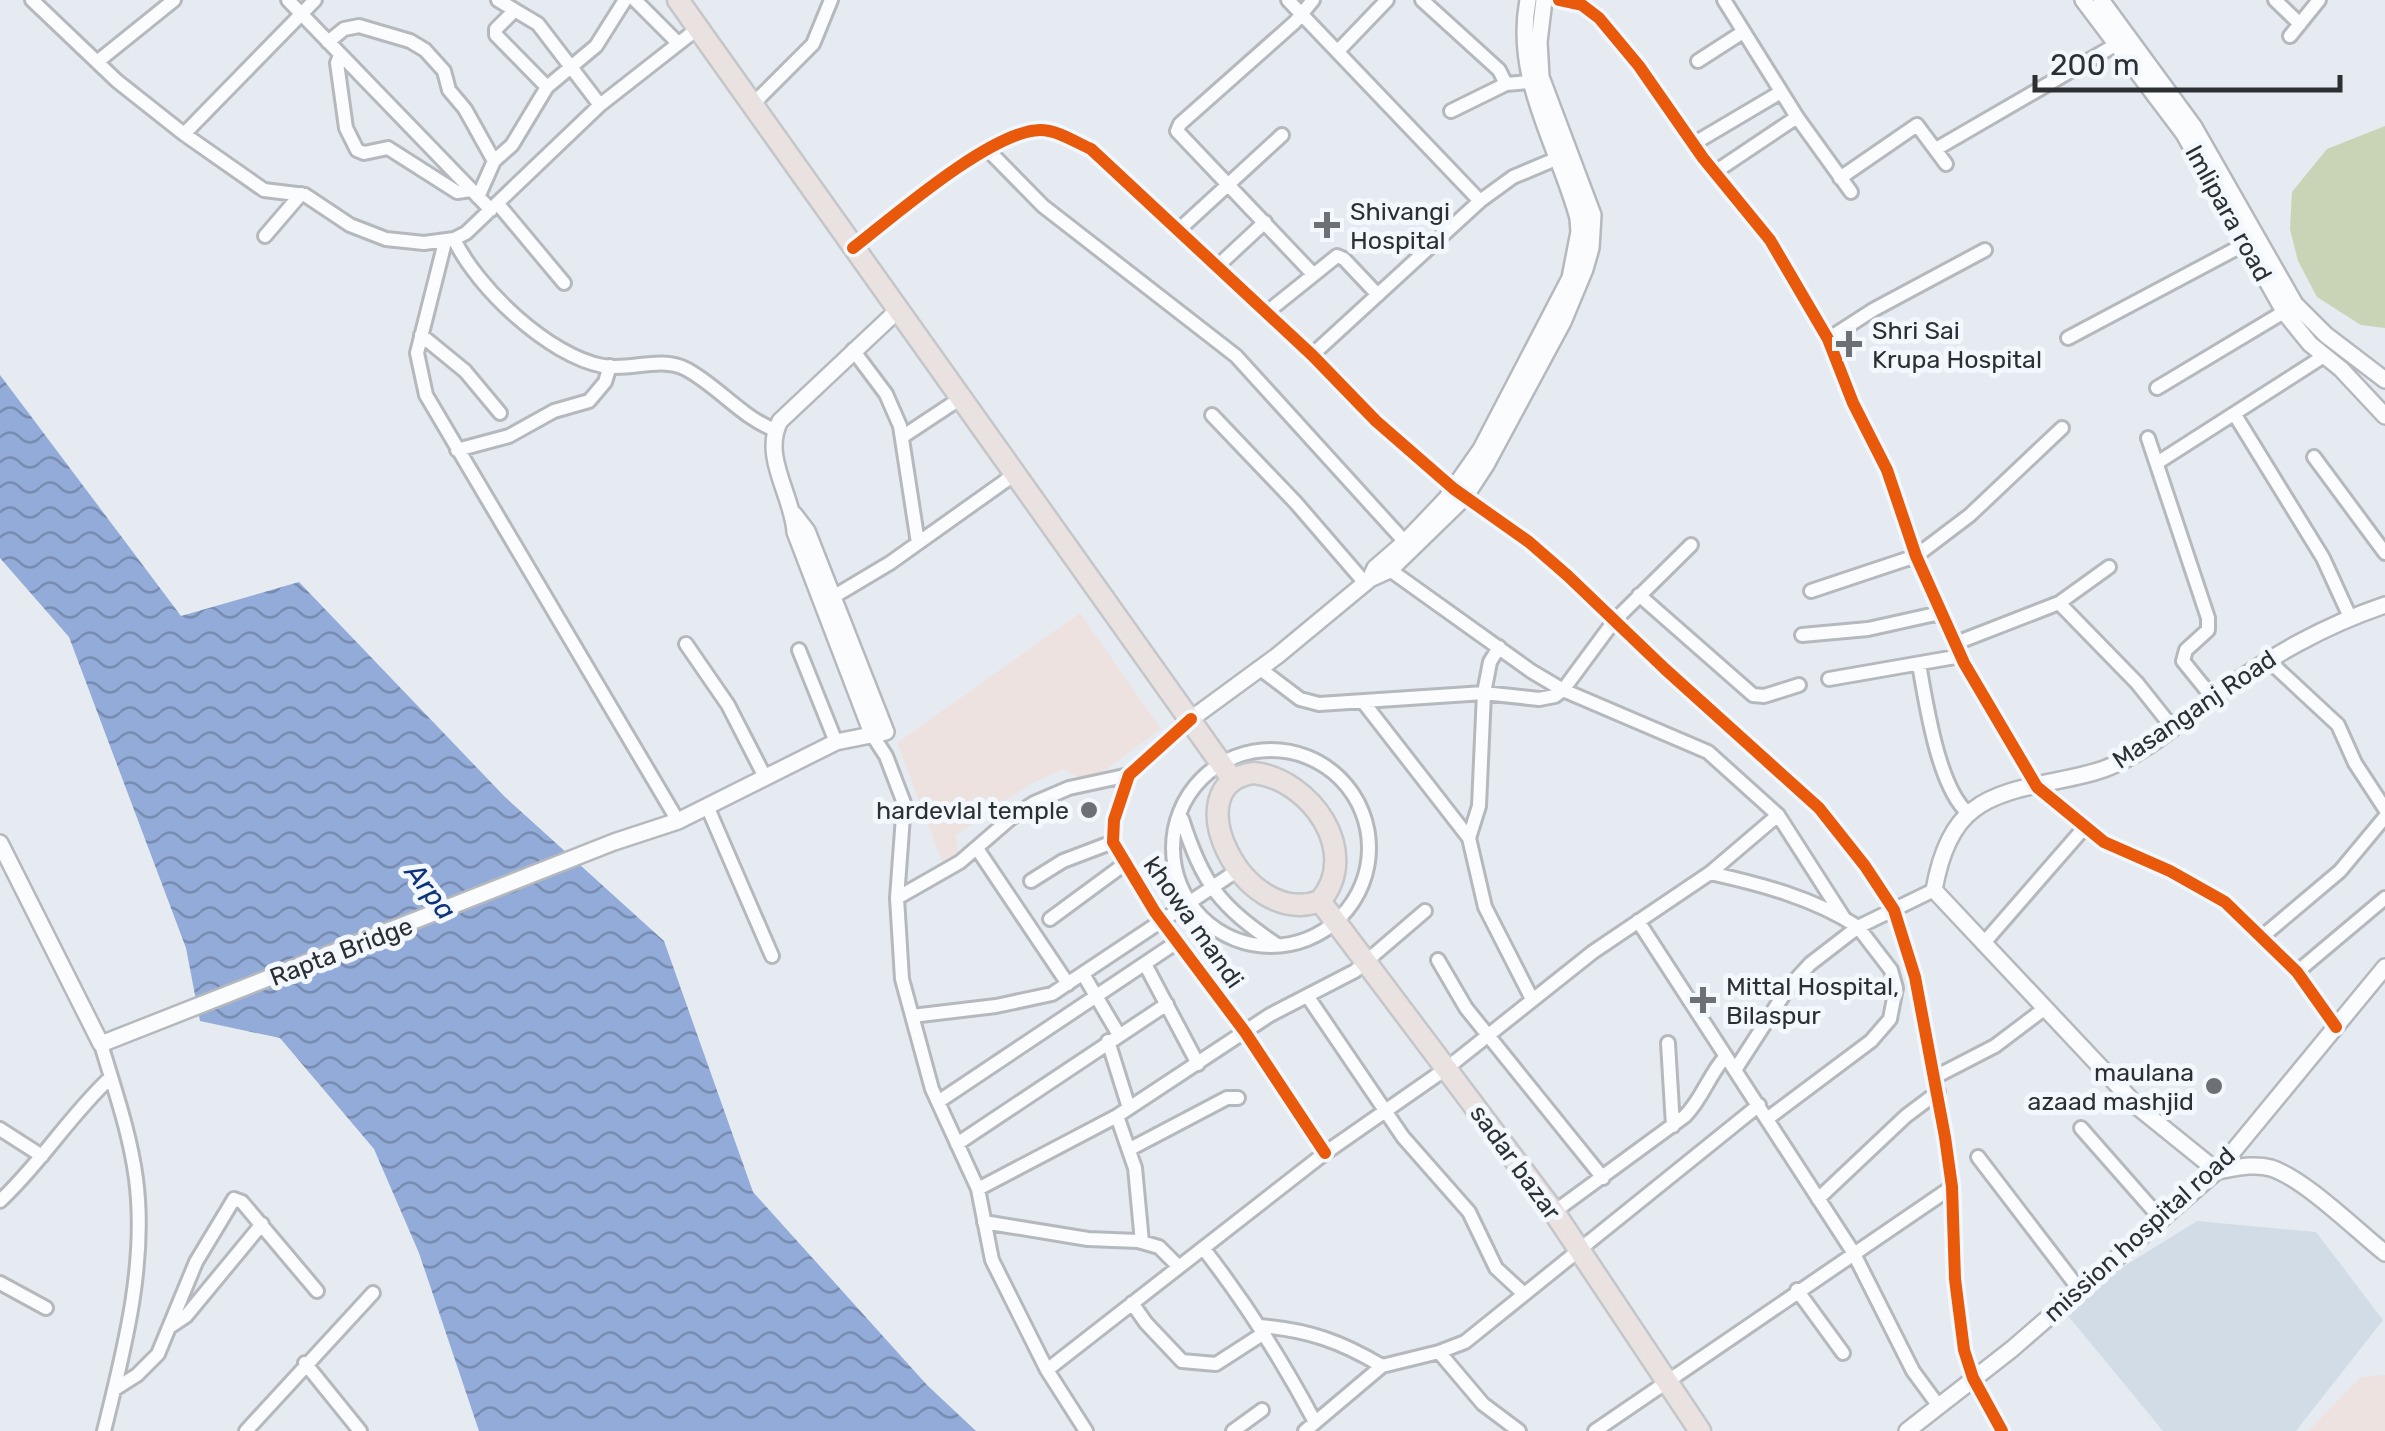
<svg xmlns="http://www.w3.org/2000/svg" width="2385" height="1431" font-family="Rubik,sans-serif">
  <defs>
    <pattern id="water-waves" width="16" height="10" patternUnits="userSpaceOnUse" patternTransform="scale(2.5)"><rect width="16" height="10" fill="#92abd8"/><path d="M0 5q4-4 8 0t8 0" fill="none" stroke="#778cb0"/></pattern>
  </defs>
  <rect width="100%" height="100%" fill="#e6ebf1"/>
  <path fill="#d2dce7" d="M2197,1221L2316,1232L2383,1320L2296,1431H2163L2060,1306Z"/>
  <path fill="#ede2df" d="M1080,613L1161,729L1099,775L1084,781L1064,769L1030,784L956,835L958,853L942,861L897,743Z
    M2385,1375V1431H2308L2361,1377Z"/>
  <path fill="#c9d3b5" d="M2385,126V328L2361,325L2317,297L2298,261L2290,229L2292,192L2327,149Z"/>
  <path fill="url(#water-waves)" d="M0,375L181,616L299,582L505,797L664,941L753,1192L927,1385L976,1431H479L419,1253L374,1149L280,1038L200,1021L186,948L69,637L0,558Z"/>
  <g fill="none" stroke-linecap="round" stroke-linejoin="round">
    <g stroke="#b5b8bd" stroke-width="18">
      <path id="minor" d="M32,0L117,81L184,134L264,190L305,195L350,225L386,239L424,243L454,239L466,233L600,105L697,29
        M288,0L491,210
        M498,0L538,24L600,105
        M635,0L678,43
        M1288,0L1480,201
        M1422,0L1499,70L1506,84
        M1559,0L1582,5L1599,18L1639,66L1703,158L1770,240L1828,339L1853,403L1887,470L1916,556L1964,663L2037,787L2104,842L2170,871L2225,902L2297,972L2336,1027
        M1724,0L1797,117L1851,192
        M2275,0L2300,24
        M514,11L496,29V35L547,87
        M2290,36L2319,0
        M328,42L344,29L359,26L410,41L425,50L444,71L449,90L465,109L494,161L478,197
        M1338,51L1387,0
        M340,55L337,63L346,128L357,150L364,153L388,148L457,192L471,190
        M1698,61L1743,32
        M97,62L174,0
        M751,106L813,44L831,0
        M1451,111L1506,84L1530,82
        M184,134L315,0
        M1693,144L1781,92
        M987,149L1043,206L1236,356L1405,542
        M1936,149L2117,44
        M494,161L512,145L547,87L596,46L625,0
        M1715,172L1797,117
        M1840,178L1917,125L1946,164
        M498,204L564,283
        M1183,226L1282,135
        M265,236L301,194
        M454,239C477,288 549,356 603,366C631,371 660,356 686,369C718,386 741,417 775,430
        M445,242L417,353L426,395L678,821
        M853,248C893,217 991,131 1040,130C1058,130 1075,142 1091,149L1312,355L1376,421L1454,489L1529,542L1568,576L1665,669L1819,808L1865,866L1894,910L1915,977L1945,1137L1952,1187L1955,1279L1964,1350L1973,1378L2002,1431
        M1222,262L1265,222
        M1312,273L1177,131L1180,124L1295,22L1313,0
        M1271,309L1337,256L1344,259L1378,295
        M421,335L465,371L500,413
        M2068,338L2245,244
        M1828,339L1873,310L1985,250
        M853,350L886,394L900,426L918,543
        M1312,355L1480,201L1513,177L1563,156
        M2157,388L2292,307
        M1212,415L1296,503L1365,583
        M2235,415L2323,558L2350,617
        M902,437L961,398
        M2148,438L2208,618V630L2186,650L2183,661L2213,698
        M457,450L509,436L554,411L589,401L605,382L610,366
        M2314,457L2385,553
        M2157,463L2324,356
        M1390,570L1531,671L1563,690L1708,752L1778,815L1844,918
        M1811,591L1916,556L1970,515L2062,428
        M1639,595L1753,695L1764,696L1799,685
        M833,597L890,563L1015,474
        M2059,603L2137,683L2172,727
        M1802,635L1868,629L1940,613
        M1956,643L2059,603L2109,567
        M686,644L728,705L765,777
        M1499,647L1490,662L1484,693L1479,806L1469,838L1485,907L1532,999
        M799,650L836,742
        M2268,660L2338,725L2355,763L2385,809
        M1919,664C1926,703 1938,787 1968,813
        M1259,668L1300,699L1319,704L1484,693L1539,699L1555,696L1563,690L1614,621L1691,545
        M1829,679L1961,656
        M1364,703L1469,838
        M1191,719L1129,775L1114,820L1113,842L1155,912L1245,1032L1325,1153
        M873,736L886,756L904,803L897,898L902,979L932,1089L978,1189L992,1260L1047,1370L1086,1431
        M1173 848a98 98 0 1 1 196 0a98 98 0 1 1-196 0Z
        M707,806L772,956
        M1182,819C1203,885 1220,906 1277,945
        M978,850L1068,984
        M1710,873C1760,884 1814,898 1858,927L1934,890
        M1031,881L1063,861L1113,842
        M897,898L960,862L1011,818L1034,803L1069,788L1129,775
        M1050,919L1126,863
        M1638,921L1853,1252L1913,1371L1938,1405
        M2263,936L2340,871L2385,817
        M1983,944L2084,828
        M1438,960L1466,1008L1603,1178
        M1145,964L1198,1064
        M2297,972L2385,898
        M1083,974L1119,1035
        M1308,997L1403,1137L1469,1212L1496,1268L1523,1293
        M912,1016L996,1006L1052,994L1238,870
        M1108,1041L1129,1108
        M1668,1043L1673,1126
        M101,1044C114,1088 130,1133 136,1179C147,1263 124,1350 104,1431
        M1735,1070L1788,988L1810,964L1858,927L1891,970L1896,988L1890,1019L1871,1041L1767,1119
        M1935,1077L1995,1046L2044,1009
        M938,1102L1177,942
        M1117,1116L1135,1168L1142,1242
        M2081,1128L2161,1219
        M0,1129L42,1156
        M957,1144L1167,1004
        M1130,1149L1227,1098H1238
        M1978,1157L2079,1289
        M978,1189L1117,1116L1270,1015L1355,971L1425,911
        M1818,1199L1906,1116L1938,1092
        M0,1201C41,1163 70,1115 111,1077
        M1554,1212L1685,1116C1703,1098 1709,1074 1726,1056
        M984,1222L1088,1239L1138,1241L1159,1247L1179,1267
        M1203,1248C1246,1303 1282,1360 1315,1422
        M0,1283L46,1308
        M1797,1290L1843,1353
        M1132,1303L1146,1323L1182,1361L1216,1364L1264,1333
        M171,1326L186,1316L262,1224
        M1259,1326C1308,1330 1340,1341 1382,1366
        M1439,1352L1483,1404L1519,1431
        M305,1363L360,1431
        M1047,1370L1325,1153L1447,1068L1593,952L1710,873L1778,815
        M115,1389L137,1375L158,1354L196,1262L234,1199L242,1202L317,1291
        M246,1431L373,1293
        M1233,1431L1262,1410
        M1305,1431L1382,1366L1439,1352L1465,1342L1759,1105
        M1595,1431L1952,1187"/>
    </g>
    <g stroke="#b5b8bd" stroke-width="20">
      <path id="tertiary" d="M2083,0L2184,134L2285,313L2310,344L2341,369L2385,416
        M2101,0L2194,127L2295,304L2326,335L2385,380
        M1370,579L1390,570L1465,497L1486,465L1563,322L1585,269L1591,248L1593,215L1541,77L1539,42L1544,0
        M2385,605C2323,626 2271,656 2218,694C2182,720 2145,754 2104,769C2065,783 2005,784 1973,810C1949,828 1939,862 1934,890L2139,1108L2217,1171C2235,1168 2253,1163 2271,1168C2305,1179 2356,1230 2385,1253
        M1191,719L1277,656L1370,579L1375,568L1405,542L1446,499L1481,449L1570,278L1579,232L1578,218C1558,145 1513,79 1528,0
        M873,736L795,532C793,496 761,456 780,421L898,310
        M0,843L101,1044L614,842L678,821L836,742L886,732L807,531L794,514
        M1907,1431L2012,1349L2217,1171L2385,967"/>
    </g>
    <g stroke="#c4c6c9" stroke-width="25">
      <path id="primary" d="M678,0L1232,779
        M1254,773C1310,779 1362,852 1320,901C1242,930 1173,782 1254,773Z
        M1320,901L1554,1212L1700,1431"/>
    </g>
    <use href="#minor" stroke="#fbfcfd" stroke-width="12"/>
    <use href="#tertiary" stroke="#fbfcfd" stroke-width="15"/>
    <use href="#primary" stroke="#e9e2e0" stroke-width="20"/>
    <g stroke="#f3f8fe" stroke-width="19">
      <path id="cycleway" d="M1559,0L1582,5L1599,18L1639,66L1703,158L1770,240L1828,339L1853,403L1887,470L1916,556L1964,663L2037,787L2104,842L2170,871L2225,902L2297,972L2336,1027
        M853,248C893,217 991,131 1040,130C1058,130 1075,142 1091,149L1312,355L1376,421L1454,489L1529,542L1568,576L1665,669L1819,808L1865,866L1894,910L1915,977L1945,1137L1952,1187L1955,1279L1964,1350L1973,1378L2002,1431
        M1191,719L1129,775L1114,820L1113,842L1155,912L1245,1032L1325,1153"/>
    </g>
    <use href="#cycleway" stroke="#e8590c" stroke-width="12"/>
  </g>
  <g fill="#6d7176" stroke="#f3f8fe" stroke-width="4">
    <path d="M1322 210h10v10h10v10h-10v10h-10v-10h-10v-10h10z"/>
    <path d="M1844 329h10v10h10v10h-10v10h-10v-10h-10v-10h10z"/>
    <circle cx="1089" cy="810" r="10"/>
    <path d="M1698 985h10v10h10v10h-10v10h-10v-10h-10v-10h10z"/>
    <circle cx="2214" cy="1086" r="10"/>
  </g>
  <g text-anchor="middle" stroke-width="10" stroke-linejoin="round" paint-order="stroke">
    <g font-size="25" fill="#2c3033" stroke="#f3f8fe" text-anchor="start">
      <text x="1350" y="220">Shivangi<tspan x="1350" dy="29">Hospital</tspan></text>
      <text x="1872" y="339">Shri Sai<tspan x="1872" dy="29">Krupa Hospital</tspan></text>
      <text x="1069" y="819" text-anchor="end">hardevlal temple</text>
      <text x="1726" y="995">Mittal Hospital,<tspan x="1726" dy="29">Bilaspur</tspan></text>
      <text x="2194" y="1081" text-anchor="end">maulana<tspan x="2194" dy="29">azaad mashjid</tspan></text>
    </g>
    <g font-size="25" fill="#2c3033" stroke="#f3f8fe">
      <text transform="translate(2229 213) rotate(61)" y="9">Imlipara road</text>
      <text transform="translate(2194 709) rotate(-34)" y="9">Masanganj Road</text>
      <text transform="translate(1194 922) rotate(55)" y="9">khowa mandi</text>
      <text transform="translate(341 951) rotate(-21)" y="9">Rapta Bridge</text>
      <text transform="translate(1516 1162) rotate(54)" y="9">sadar bazar</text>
      <text transform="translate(2139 1234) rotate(-42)" y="9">mission hospital road</text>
    </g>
    <g font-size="28" font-style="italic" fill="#0e337a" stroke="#f3f8fe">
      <text transform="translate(431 891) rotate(52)" y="10">Arpa</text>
    </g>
  </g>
  <path d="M2035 75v15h305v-15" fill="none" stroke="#2c3033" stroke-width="5"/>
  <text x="2050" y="75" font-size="30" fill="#2c3033" stroke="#f3f8fe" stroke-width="8" paint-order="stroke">200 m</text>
</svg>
